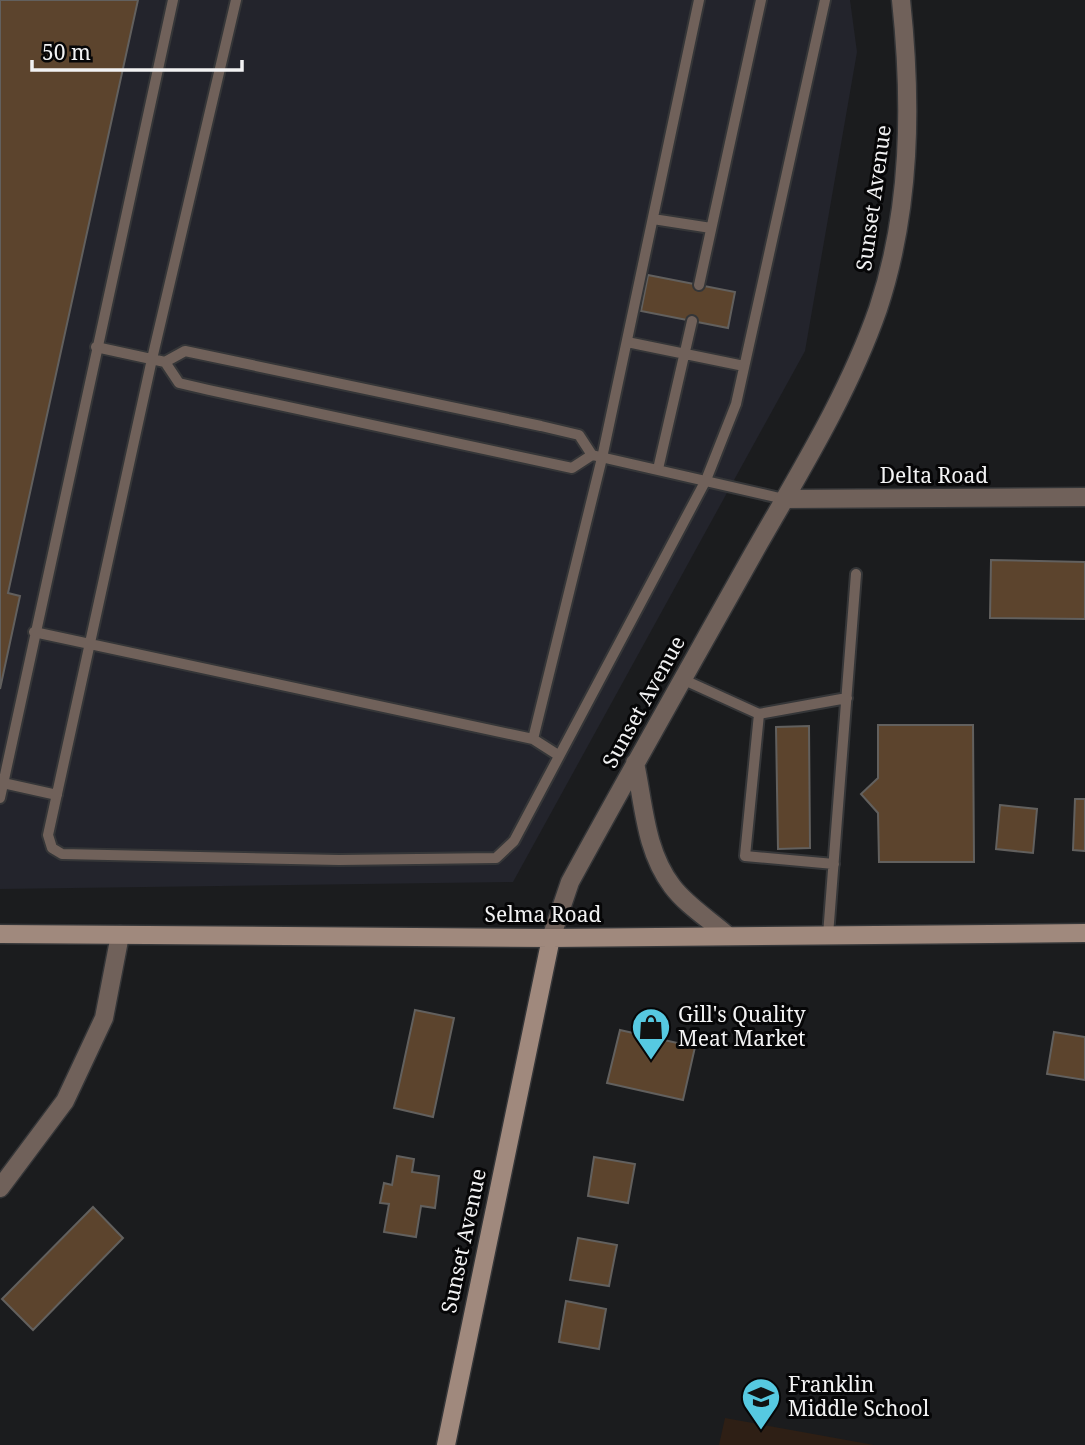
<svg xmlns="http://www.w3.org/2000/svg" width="1085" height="1445" font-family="'Noto Serif',serif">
  <rect width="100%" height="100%" fill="#1b1c1e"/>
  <path fill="#23242c" d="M0,0H850L857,52L805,351L513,882L0,889Z"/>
  <path fill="#2e1f15" d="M725,1418L874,1445H719Z"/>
  <path fill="#5c442d" stroke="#62605e" stroke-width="2" d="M0,0H138L8,593L20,596L0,689Z
    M648,275L735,292L728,328L641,311Z
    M991,560L1085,562V619L990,618Z
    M878,725H973L974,862H879L878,813L861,794L878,778Z
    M809,726L810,848L778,849L776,727Z
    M1075,799H1085V851L1073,850Z
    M1000,805L1037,809L1033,853L996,849Z
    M415,1010L454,1018L433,1117L394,1108Z
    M620,1030L695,1047L683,1100L607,1083Z
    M1054,1032L1085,1037V1080L1047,1074Z
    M397,1156L414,1159L412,1172L439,1176L435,1208L421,1206L416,1237L384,1232L389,1204L380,1203L384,1183L392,1185Z
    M594,1157L635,1164L628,1203L588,1196Z
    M93,1207L123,1238L33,1330L2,1299Z
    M578,1238L617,1245L609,1286L570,1280Z
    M566,1301L606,1309L599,1349L559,1342Z"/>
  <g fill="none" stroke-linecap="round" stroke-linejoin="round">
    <g stroke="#353638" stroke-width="14">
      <path id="lane" d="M236,0L152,359L48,835L52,848L62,854L339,860L496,858L514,841L706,480L736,404L825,0
        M653,219L711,228
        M699,285L761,0
        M627,342L744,366
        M96,347L165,362L185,351L541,426L579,435L592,455L784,499
        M165,362L179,383L209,390L572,468L592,455
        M658,469L692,321
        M34,632L533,739L558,755
        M682,679L759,714L745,856L834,864
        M759,714L847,698
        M533,739L602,458L699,0
        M3,783L57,795
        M0,798L173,0
        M828,935L856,574"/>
    </g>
    <g stroke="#353638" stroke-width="21">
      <path id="street" d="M784,499L1085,497
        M635,763C644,805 645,850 672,886C686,905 710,920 728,936
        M551,938L570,882C630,772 692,663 753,554C798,475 848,395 878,309C911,210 912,103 901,0
        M0,1188L65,1101L104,1018L120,935"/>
    </g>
    <g stroke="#353638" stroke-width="21">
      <path id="secondary" d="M0,934L551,938L1085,933
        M446,1445L551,938"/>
    </g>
    <use href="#lane" stroke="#70615a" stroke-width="10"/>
    <use href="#street" stroke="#70615a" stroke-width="18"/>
    <use href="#secondary" stroke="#a0897d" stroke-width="18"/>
  </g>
  <defs>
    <g id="shop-pin" transform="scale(2.0125)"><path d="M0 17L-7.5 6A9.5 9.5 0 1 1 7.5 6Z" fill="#56c9e1" stroke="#060607"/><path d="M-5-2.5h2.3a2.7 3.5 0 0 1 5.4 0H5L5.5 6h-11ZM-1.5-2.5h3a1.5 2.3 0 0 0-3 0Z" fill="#111"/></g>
    <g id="school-pin" transform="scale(2.0125)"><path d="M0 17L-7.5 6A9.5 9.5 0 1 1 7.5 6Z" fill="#56c9e1" stroke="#060607"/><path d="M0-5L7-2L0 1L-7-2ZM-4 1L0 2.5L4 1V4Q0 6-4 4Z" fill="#111"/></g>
  </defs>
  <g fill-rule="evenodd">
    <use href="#shop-pin" x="651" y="1027"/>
    <use href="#school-pin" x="761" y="1397"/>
  </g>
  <g text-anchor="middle" stroke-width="6" stroke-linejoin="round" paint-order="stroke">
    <g font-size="21" fill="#f2f2f3" stroke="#060607">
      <text transform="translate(874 198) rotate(-82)" y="7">Sunset Avenue</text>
      <text x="934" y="483">Delta Road</text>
      <text transform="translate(644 702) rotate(-61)" y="7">Sunset Avenue</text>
      <text x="543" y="922">Selma Road</text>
      <text transform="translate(464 1241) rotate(-78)" y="7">Sunset Avenue</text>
    </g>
    <g font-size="21" fill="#f2f2f3" stroke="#060607" text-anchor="start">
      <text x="678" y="1022">Gill's Quality<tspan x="678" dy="24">Meat Market</tspan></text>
      <text x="788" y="1392">Franklin<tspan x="788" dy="24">Middle School</tspan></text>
    </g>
  </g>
  <path d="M32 60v10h210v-10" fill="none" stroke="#f2f2f3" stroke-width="3.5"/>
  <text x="42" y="60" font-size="21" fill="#f2f2f3" stroke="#060607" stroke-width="5" paint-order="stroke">50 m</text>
</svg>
